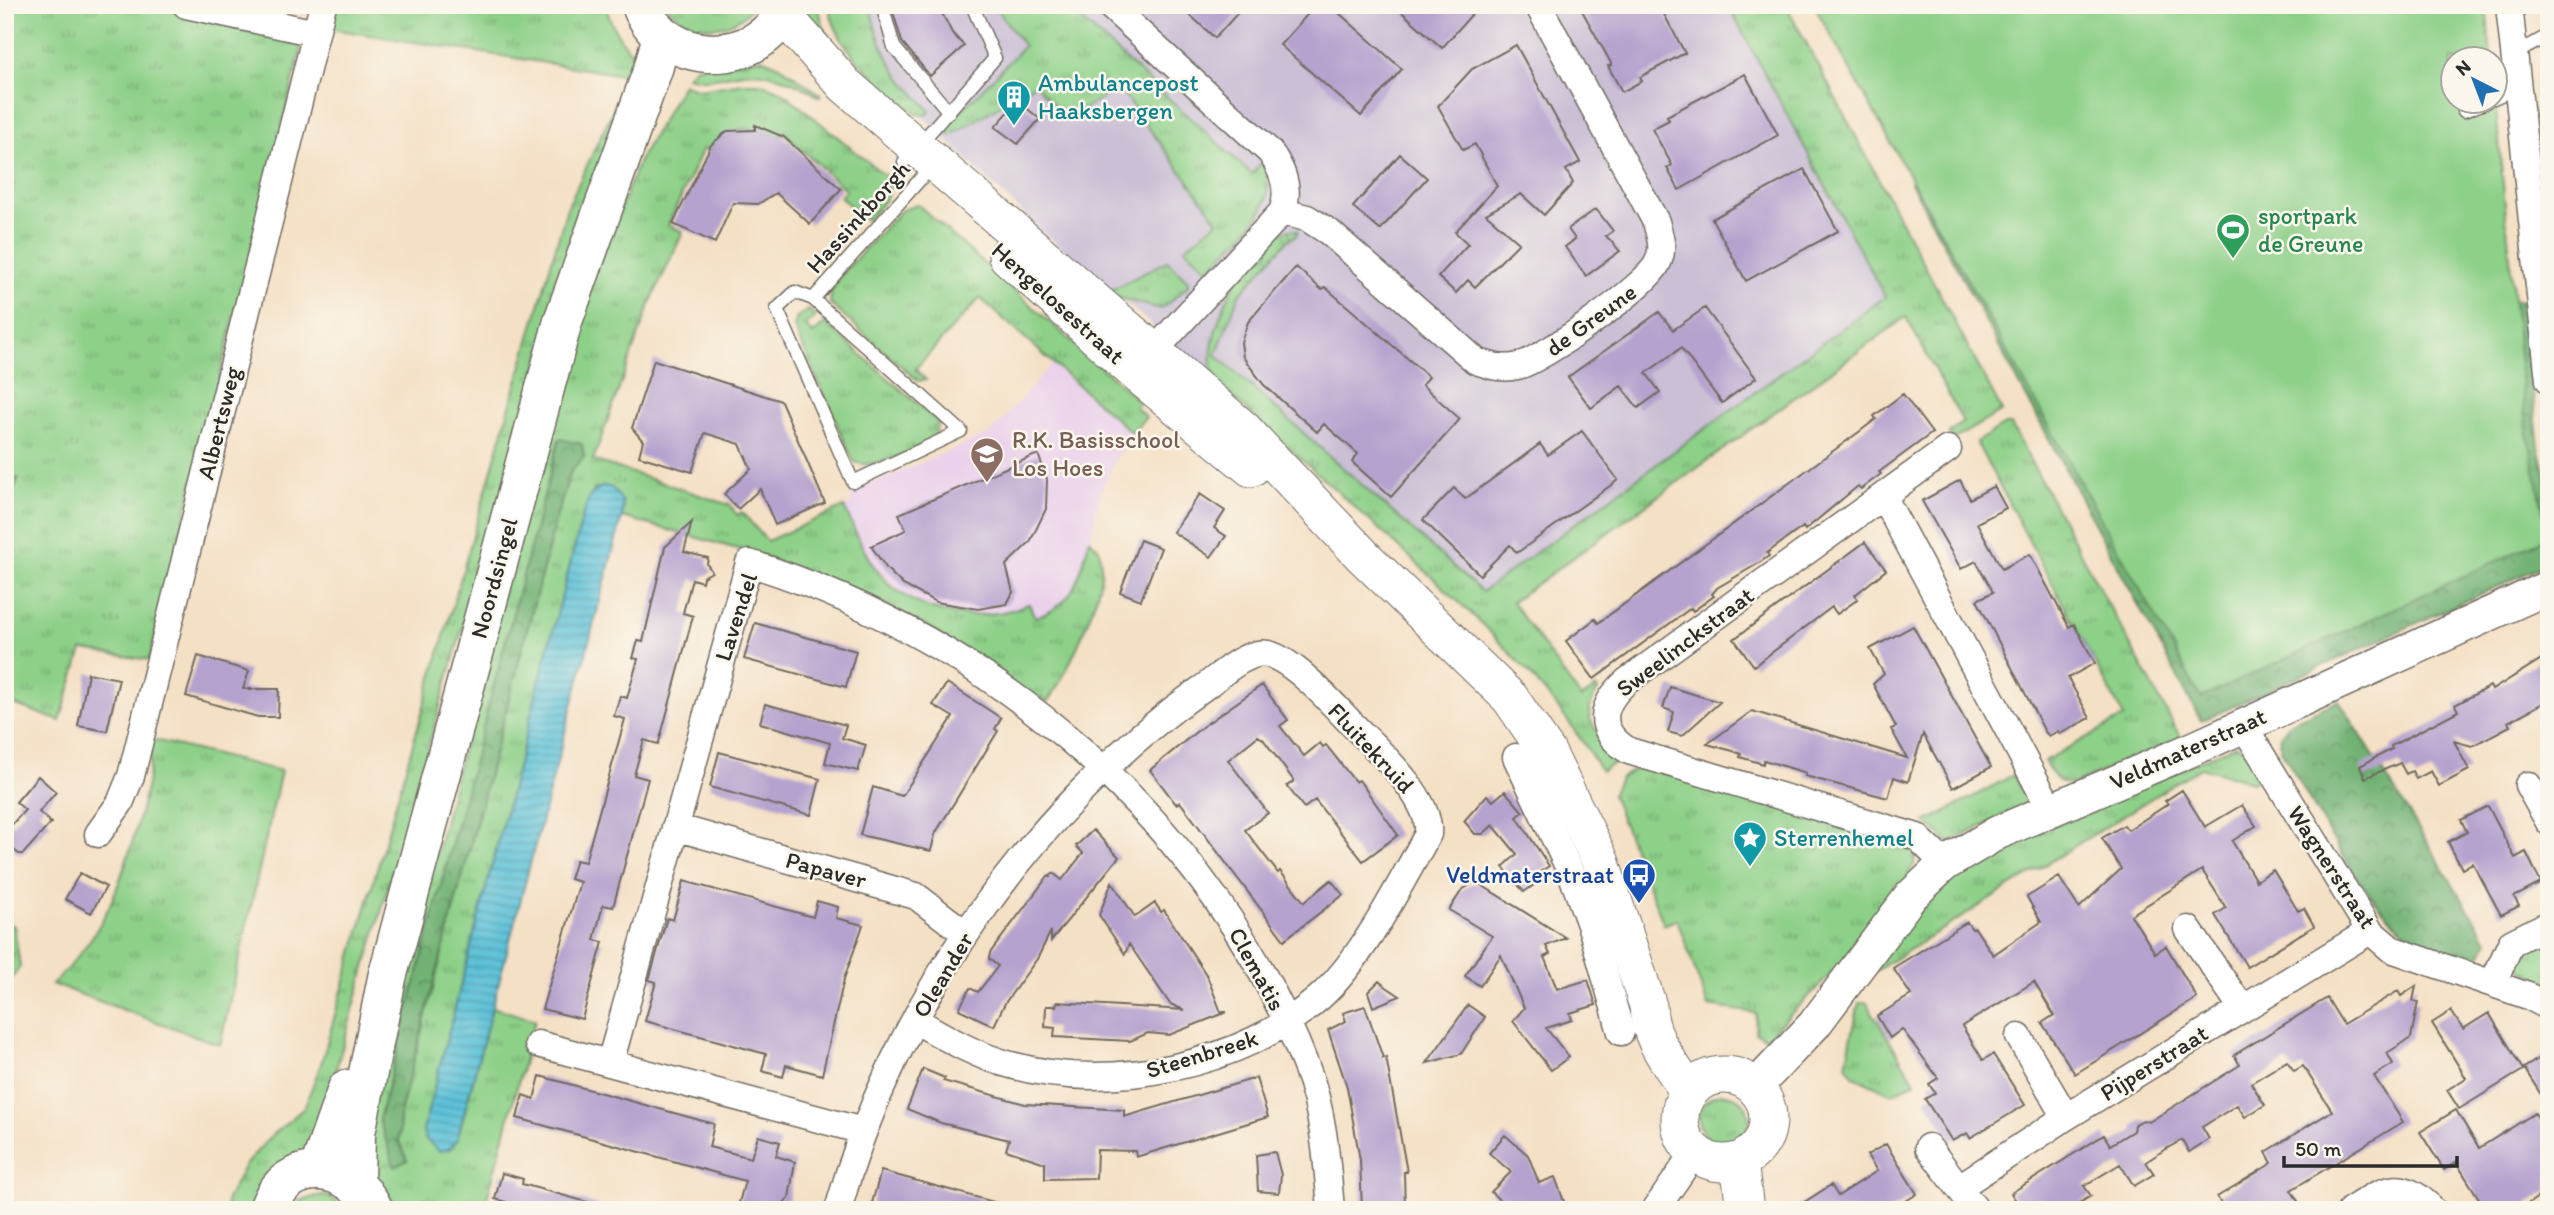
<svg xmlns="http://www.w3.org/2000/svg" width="2554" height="1215" font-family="Itim,sans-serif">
  <defs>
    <pattern id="grass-tufts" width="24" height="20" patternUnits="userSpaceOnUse" patternTransform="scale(1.75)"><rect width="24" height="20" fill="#8dd088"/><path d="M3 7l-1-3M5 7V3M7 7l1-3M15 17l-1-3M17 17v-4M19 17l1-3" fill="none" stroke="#73a96f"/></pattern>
    <pattern id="forest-crowns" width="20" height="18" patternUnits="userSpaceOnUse" patternTransform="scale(1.75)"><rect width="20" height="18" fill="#72b274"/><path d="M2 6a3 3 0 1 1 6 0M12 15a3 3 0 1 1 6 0" fill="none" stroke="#5e915f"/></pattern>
    <pattern id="water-rules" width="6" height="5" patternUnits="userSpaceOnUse" patternTransform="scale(1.75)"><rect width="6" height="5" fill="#5bc1d8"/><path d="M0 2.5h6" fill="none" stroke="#4b9daf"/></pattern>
  </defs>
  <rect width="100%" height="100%" fill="#fbf7ec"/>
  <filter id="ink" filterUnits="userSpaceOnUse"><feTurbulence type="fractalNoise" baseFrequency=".0143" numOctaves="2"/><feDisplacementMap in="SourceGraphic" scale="14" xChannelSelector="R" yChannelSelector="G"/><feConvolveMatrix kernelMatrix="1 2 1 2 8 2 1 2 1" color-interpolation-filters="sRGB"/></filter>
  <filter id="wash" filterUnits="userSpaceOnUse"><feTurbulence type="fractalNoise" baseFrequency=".00686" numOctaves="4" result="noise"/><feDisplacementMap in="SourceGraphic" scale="28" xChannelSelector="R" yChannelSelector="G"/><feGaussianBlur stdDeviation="1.57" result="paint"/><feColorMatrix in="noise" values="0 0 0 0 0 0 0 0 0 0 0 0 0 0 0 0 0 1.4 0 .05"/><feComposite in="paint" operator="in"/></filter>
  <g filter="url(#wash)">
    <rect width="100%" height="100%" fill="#f4e0c5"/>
    <path fill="#ebd1eb" d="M1052,364L1129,432L1100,493L1083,572L1073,591L1054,610L1035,617L1029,604L995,615L960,616L921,605L903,594L874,566L863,548L844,507L852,502L849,493L990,434Z"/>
    <path fill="#cbbfd5" d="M834,5H1768L1914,287L1480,603L1040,230L902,97Z"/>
    <path fill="url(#grass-tufts)" stroke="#5c7e5a" stroke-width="2" fill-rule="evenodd" d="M5,5H150L288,34L301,49L149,660L82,650L60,721L5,701V509L18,479H5Z
      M335,5H605C613,31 625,49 646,66L577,228L312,1153L261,1210H226L227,1199L245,1165L269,1138L304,1108L321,1064L567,208L629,76L331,29Z
      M666,5H754C731,36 689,34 666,5Z
      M794,5H818L823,26L835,48Z
      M829,5H870C875,33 886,60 904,82C912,92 923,100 930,112L927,115L916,114C884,85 835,51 829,5Z
      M994,5H1080L1073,12L1252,174L1263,161C1283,209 1240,235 1210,268H1206L1185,248L1218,221L1119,88L1067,119L1035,84L950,136L944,129L1024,46Z
      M1728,5H1786L2002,411L1954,439L1949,433L1963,422L1906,317L1512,602L1581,698L1596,688L1598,690C1575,725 1605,733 1617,761L1601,771C1548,680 1467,608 1390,539C1333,488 1276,436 1219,385C1195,351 1234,281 1255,252L1263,256L1269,249L1264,244C1275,235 1282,229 1298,230L1296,236L1289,239L1239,295L1216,355L1482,592L1885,297Z
      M761,58L780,66L821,95L819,97C799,83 768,69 742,73C723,76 706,83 687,76L696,67Z
      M743,83H760L781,91L888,178C895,195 877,209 866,220L840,197L846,190L783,132L777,139C744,120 736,128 710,151L703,149L668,225L683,232L651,301L593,460L730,505L737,515L742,512L767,541L844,507C853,526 861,547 873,565C909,616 974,626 1029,604L1035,617C1073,608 1082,573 1089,539L1099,549C1100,557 1102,567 1101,576C1096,608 1067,676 1047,702L1041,697L1037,701L931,629L857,591L752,553L622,517L623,502L612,488H595L581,522L423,1131L457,1140L492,1007L535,1020L484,1210H382L360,1156L562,354L640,159L683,84L699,90ZM560,439L584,457L571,471L557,515L400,1113L399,1141L379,1120Z
      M917,204L1140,402L1136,408L1146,417L1132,433L980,298L915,369L926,380L918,381L830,304L832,285L900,211Z
      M1167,261L1188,281V286L1161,309L1115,297L1109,291Z
      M809,310L816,316L806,326L813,334L825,323L937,421L936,435C923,448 870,471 854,462L794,327L797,317Z
      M2005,425H2011L2179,735V739L2074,784C2057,785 2053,775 2044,761L2124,717L1976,442Z
      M151,739L281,771L220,1045L52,984C102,937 118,893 136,829C144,797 152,773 151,739Z
      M2235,745L2249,751L2262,775L2252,782L2201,767L1869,975L1878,951L1968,864Z
      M1642,766L1916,849L1914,865L1908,874L1910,877L1868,925L1849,957L1766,1038L1755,1033L1756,1013L1708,1006L1677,919L1664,925L1612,795L1620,778Z
      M2013,775L2026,800L2023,806L1949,843L1926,822Z
      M5,922L14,926L20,967L5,987Z
      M2549,931V983L2507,962Z
      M1866,1002L1915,1082L1892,1094L1854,1076L1846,1064L1859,1003Z
      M1699 1119a25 25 0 1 1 50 0a25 25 0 1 1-50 0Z
      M321,1195L332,1198L344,1210H292L300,1201Z"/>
    <path fill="url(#forest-crowns)" stroke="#4e6e50" stroke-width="2" d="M2078,87L2505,297L2522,301L2539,447L2549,487V563L2201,721L1911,183Z
      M559,439L582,444L584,457L571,471L557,515L400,1113L399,1140L407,1160L395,1167L379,1120Z
      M19,478L5,509V479Z
      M2339,700L2488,941L2477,961C2464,959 2448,957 2436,952C2369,922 2319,812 2281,750L2280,736L2291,722Z"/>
    <path fill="#8dd088" stroke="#5c7e5a" stroke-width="2" d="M1814,5H2486L2491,59L2452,60V102H2494L2495,99L2525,419L2548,537L2201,698Z"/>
    <path fill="url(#water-rules)" stroke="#437682" stroke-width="2" d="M605,486L612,488L623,502L622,517L457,1140L449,1149L439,1151L425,1139L423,1131L581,522C586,506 587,491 605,486Z"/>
    <g id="blocks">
      <path fill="#b5a2ce" d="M891,5H938L952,33L964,46L930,76L902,42Z
        M1179,5H1245L1215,38Z
        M1316,5H1330L1402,69L1361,116L1280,45Z
        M1394,5H1480L1442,48Z
        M1579,5H1659L1685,53L1640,77L1642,81L1622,92L1608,66L1612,65Z
        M1516,45L1580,162L1566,170L1573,183L1544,215L1521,194L1486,214L1519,243L1475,287L1468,280L1456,293L1438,277L1468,244L1455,232L1497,186L1475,144L1463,150L1438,106L1472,69Z
        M1745,74L1778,135L1679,190L1667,168L1672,165L1652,129L1669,120L1667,116Z
        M1018,101L1040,119L1018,144L995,127Z
        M755,125L784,137L841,189L810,224L776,193L758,204L733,203L715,243L673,224L711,145L727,131L755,130Z
        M1400,154L1427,178L1380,230L1353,207Z
        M1804,169L1838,231L1746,281L1712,219Z
        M1596,209L1613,231L1606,236L1620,251L1586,276L1565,247L1575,239L1568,229Z
        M1296,267L1322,290L1325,287L1429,377L1422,385L1460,419L1391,497L1352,462L1358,454L1324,424L1317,432L1264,385L1243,357L1241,342L1248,322Z
        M1705,308L1756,378L1722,403L1681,348L1646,373L1660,392L1638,408L1621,386L1591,408L1568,377L1659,312L1673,330Z
        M654,360L781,401L825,503L775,525L760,489L738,509L724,494L751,469L740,444L705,433L692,472L639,456L643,441L632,428Z
        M1903,394L1932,433L1879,472L1881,474L1861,489L1858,486L1805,530L1803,527L1767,553L1769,556L1759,563L1717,588L1712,594L1714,596L1693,611L1691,608L1594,679L1566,641L1595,619L1598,623L1859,432L1876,419L1874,416Z
        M1582,431L1618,480L1517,553L1510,545L1480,575L1423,520L1454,488L1465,499L1540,444L1548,455Z
        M1038,454L1047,479L1046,509L1030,542L1006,565L1013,592L1007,604L978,609L936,602L903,585L887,569L871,546L906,530L899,514Z
        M1960,480L1970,499L1994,486L2006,508L1977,523L2002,569L2030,554L2069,627L2074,624L2095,663L2068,678L2090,718L2060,734L2058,731L2049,736L2045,732L1977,600L1993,592L1976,561L1961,569L1922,501Z
        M1200,494L1225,511L1214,528L1226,536L1211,557L1173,532Z
        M692,522L684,552L708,558L707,564L712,572L703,577L702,582L692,579L683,613L693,616L660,739L658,744L644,740L634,775L648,779L613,907L603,905L594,940L603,942L582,1019L542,1009L580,882L570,879L576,860L585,862L625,719L614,716L620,696L627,698L638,659L633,658L638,641L643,642L665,547Z
        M1140,540L1161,548L1141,600L1120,592Z
        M1865,542L1886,570L1855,595L1858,599L1837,614L1832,607L1754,666L1734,639Z
        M755,623L856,651L846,687L744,659Z
        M1913,626L1991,767L1953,788L1923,734L1908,782L1894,777L1888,798L1805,776L1806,773L1764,760L1763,764L1740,757L1741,754L1733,751L1707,744L1752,711L1907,758L1891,729L1896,727L1873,684L1884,674L1870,649Z
        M198,656L249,671L243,689H279L278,717H258L186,696Z
        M2543,658L2549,668V700L2508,722L2510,726L2472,746L2454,741L2469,770L2439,786L2431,771L2416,779L2412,771L2406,774L2400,763L2365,778L2360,766L2392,749L2391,746L2458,711L2455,705L2490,686L2492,690Z
        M88,673L119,679L107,731L78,726Z
        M947,683L1001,718L995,729L998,731L935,834L931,851L860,835L873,787L902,796L953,717L933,705Z
        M1262,685L1288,720L1280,726L1304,756L1320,743L1323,747L1326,745L1353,779L1356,782L1359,780L1398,835L1363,861L1315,800L1304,808L1287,786L1294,781L1263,739L1258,736L1228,760L1268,813L1245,830L1278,873L1280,871L1304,902L1331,880L1343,895L1284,940L1180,802L1176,804L1150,770L1202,727Z
        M1670,687L1720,702L1682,736L1668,732L1674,712L1663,708Z
        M765,704L846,725L842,738L866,745L858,771L825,763L830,743L760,723Z
        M719,752L820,779L811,815L710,787Z
        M38,776L56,792L39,812L51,823L23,854H19L5,843V832L25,810L16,802Z
        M2182,790L2205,827L2242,805L2256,826L2232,841L2256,881L2273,870L2298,911L2304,908L2314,926L2247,967L2215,915L2226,908L2202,870L2131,915L2155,953L2166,946L2197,998L2075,1074L2042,1023L2054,1015L2034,982L1962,1026L1983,1060L1993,1054L2025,1105L1970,1138L1967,1133L1952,1141L1925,1099L1935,1093L1929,1084L1938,1078L1902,1029L1890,1038L1877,1016L1911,995L1893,968L1967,922L1972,929L1975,928L1993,955L2041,922L2027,897L2059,877L2079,908L2121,869L2102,838L2124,825L2128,830L2168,804L2165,801Z
        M1505,791L1523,812L1517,817L1549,866L1537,874L1541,880L1524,892L1503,867L1517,854L1493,825L1483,834H1475L1464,821L1487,795L1493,801Z
        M2488,806L2515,858L2526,852L2541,883L2514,897L2519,906L2501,915L2475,867L2472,863L2462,869L2448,842L2467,832L2461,820Z
        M1093,830L1119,857L1051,941V931L1037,959L1005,1003L994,1026L959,1009L970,988L978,992L998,966L989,959L990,953L1048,876L1050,877L1053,873L1062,880L1083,853L1076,846Z
        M80,873L106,887L91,913L65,899Z
        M684,881L813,917L817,901L838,907L836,918L863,925L844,979L822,1075L786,1065L783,1077L762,1071L766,1054L645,1021L656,982L649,980L667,918L673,920Z
        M1112,882L1135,917L1155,903L1161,912L1164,910L1207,976L1221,1012H1227L1169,1035L1148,1033L1130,1041L1054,1037L1055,1028L1045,1027L1046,1006H1056L1057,1002L1184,1010L1170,1004L1129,944L1125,954L1099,915Z
        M1473,883H1478L1566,938L1546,946L1550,954L1544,957L1557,989L1588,980L1596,1005L1570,1013L1572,1020L1546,1028L1569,1057L1551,1070L1513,1021L1524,1008L1501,955L1480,986L1465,976L1492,936L1449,910L1462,890Z
        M1379,981L1385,986L1400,996L1373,1007L1368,992Z
        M2416,986L2413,1001L2418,1002L2411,1038L2387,1053L2393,1064L2374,1076L2403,1122L2291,1190L2298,1201L2285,1210H2225L2217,1197L2272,1163L2266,1152L2332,1111L2303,1066L2294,1071L2287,1061L2251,1083L2265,1105L2245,1117L2237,1105L2202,1127L2209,1139L2189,1152L2182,1140L2164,1150L2146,1162L2154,1174L2134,1186L2120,1164L2084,1186L2091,1196L2068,1210H2022L2011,1193L2104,1135L2110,1145L2133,1131L2134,1125L2143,1120L2149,1122L2184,1100L2240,1065L2234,1055L2327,998L2343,1024L2398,991L2401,996Z
        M1468,1005L1485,1017L1461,1054L1427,1063Z
        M1365,1006L1383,1058L1386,1057L1407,1172H1404L1405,1210H1362L1360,1160L1347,1087L1328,1030L1346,1021L1343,1013Z
        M2451,1011L2463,1029L2489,1013L2523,1070L2459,1109L2447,1090L2466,1078L2432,1023Z
        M2549,1052V1107L2524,1068Z
        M923,1069L945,1078L943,1081L1025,1104L1124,1110V1117L1256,1078L1268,1117L1136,1157L1135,1151L1097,1150L1096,1178L1045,1179V1163L1006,1150L1009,1140L941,1123L907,1109Z
        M540,1076L714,1124L709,1147L751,1158L758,1136L780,1142L776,1156L795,1162L789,1198L777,1210H737L745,1181L517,1118L523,1095L534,1099Z
        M2456,1110L2479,1148L2535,1113L2549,1135V1190L2518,1210H2486L2456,1162L2444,1170L2420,1132Z
        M1505,1135L1528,1155L1539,1183L1555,1177L1567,1210H1541L1540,1205L1528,1210H1510L1491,1192L1511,1172L1489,1153Z
        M1886,1144L1917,1194L1891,1210H1792L1831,1185L1838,1196L1877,1171L1867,1155Z
        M1275,1152L1281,1175L1279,1193L1258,1191L1256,1155Z
        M881,1171L1001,1204L1000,1210H870Z
        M502,1173L523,1179L522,1184L598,1205V1210H504L506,1202L495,1199Z"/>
    </g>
  </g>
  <g filter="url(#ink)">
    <use href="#blocks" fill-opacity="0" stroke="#716a61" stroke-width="2"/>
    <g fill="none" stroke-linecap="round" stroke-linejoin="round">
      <g stroke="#716a61" stroke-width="15">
        <path id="service" d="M882,5L894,47L949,112
          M2515,54L2549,35
          M2494,98L2518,87
          M2464,111L2486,102
          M904,162L995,58L972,5
          M795,292L813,299L961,431L853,482L777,309Z
          M813,299L933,165"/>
      </g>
      <g stroke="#716a61" stroke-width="29">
        <path id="minor" d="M186,5L316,33
          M1109,5L1270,152C1283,170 1291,190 1282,212L1307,218L1329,232L1476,361C1491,366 1502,370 1518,366C1544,359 1645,287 1657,264C1665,250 1660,236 1656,222L1538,5
          M2509,5L2549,380
          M1143,363L1282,212
          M1883,496L2051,810
          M2243,725L2370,931L2391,949L2528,996L2549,1007
          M1516,757L1572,875L1592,930L1621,1032
          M2528,785L2549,822
          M675,827L916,896L966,934
          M98,834L120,803L131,776L323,5
          M1945,864L1917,837L1629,751C1595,730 1600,705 1627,681L1948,449
          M2188,929L2242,1008
          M2493,983L2511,943L2549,924
          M2019,1037L2066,1117
          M538,1044L863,1131
          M610,1063L749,563C996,640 1213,825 1307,1069C1324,1113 1327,1163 1331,1210
          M1928,1147L1976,1210
          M1961,1186L2066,1117L2370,931
          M838,1210C892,1011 1030,809 1200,690C1217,679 1246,649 1268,654C1293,660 1331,702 1349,721C1374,747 1432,797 1428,834C1400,884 1362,960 1320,997C1242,1066 1110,1093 1011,1065C976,1056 946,1038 915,1020
          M1655,1210L1695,1152
          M2351,1210C2385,1188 2401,1177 2433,1210"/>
      </g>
      <g stroke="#716a61" stroke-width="36">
        <path id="tertiary" d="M1755,1087L1814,1025L1911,896L1945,864L1997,833L2195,748L2549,587"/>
      </g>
      <g stroke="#716a61" stroke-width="39">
        <path id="secondary" d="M783,15L845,85L1243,429L1364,557L1510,698L1547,752L1600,860L1648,1006C1649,1040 1671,1064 1689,1092
          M1007,256L1135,372L1251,468
          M1680 1119a44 44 0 1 1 88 0a44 44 0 1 1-88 0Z
          M1739,1161L1745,1210"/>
      </g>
      <g stroke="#716a61" stroke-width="41">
        <path id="primary" d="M641,5C664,69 763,69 786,5
          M318,1171L347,1089
          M355,1182L356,1133L387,978L563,321L654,66L662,35
          M268,1210C286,1154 352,1162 374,1210"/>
      </g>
      <use href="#service" stroke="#fff" stroke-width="12"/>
      <use href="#minor" stroke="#fff" stroke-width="26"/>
      <use href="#tertiary" stroke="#fff" stroke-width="33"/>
      <use href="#secondary" stroke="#fff" stroke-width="37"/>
      <use href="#primary" stroke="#fff" stroke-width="38"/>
    </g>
  </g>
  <defs>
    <g id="building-pin" transform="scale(1.75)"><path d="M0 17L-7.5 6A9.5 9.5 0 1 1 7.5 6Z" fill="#0f9aa8" stroke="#fbf7ec"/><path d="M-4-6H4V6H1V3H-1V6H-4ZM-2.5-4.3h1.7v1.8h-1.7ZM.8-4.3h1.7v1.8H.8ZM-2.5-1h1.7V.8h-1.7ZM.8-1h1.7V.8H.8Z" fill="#fff"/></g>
    <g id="stadium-pin" transform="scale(1.75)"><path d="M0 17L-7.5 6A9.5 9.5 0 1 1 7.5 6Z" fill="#2e9e5b" stroke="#fbf7ec"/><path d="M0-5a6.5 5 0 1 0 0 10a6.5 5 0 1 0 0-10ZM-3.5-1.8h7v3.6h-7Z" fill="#fff"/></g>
    <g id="school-pin" transform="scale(1.75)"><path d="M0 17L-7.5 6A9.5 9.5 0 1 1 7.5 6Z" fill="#8d6e63" stroke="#fbf7ec"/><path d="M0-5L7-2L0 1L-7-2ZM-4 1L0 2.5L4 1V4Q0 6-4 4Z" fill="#fff"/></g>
    <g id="sight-pin" transform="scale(1.75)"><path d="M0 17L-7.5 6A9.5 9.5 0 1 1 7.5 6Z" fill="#0f9aa8" stroke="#fbf7ec"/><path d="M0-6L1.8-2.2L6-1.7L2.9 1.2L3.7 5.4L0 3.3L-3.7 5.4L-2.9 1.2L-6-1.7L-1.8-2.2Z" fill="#fff"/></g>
    <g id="bus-pin" transform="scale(1.75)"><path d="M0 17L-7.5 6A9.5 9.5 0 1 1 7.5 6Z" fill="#1a4fb4" stroke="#fbf7ec"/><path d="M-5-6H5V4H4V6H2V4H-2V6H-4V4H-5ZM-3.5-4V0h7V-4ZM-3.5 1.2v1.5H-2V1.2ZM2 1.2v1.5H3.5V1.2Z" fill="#fff"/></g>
  </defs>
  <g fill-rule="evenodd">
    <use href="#building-pin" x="1014" y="97"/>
    <use href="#stadium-pin" x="2233" y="230"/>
    <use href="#school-pin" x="987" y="454"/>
    <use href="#sight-pin" x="1750" y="838"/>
    <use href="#bus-pin" x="1639" y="875"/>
  </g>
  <g text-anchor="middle" stroke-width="5" stroke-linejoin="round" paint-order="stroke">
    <g font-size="24" fill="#0d838f" stroke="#fbf7ec" text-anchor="start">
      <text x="1038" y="91">Ambulancepost<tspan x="1038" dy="28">Haaksbergen</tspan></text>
      <text x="1774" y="846">Sterrenhemel</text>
    </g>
    <g font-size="24" fill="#27864d" stroke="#fbf7ec" text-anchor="start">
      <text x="2258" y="224">sportpark<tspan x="2258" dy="28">de Greune</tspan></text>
    </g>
    <g font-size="24" fill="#2b2b2b" stroke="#fbf7ec">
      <text transform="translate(858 217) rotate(-48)" y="8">Hassinkborgh</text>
      <text transform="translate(1058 303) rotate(42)" y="8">Hengelosestraat</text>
      <text transform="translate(1591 320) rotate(-36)" y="8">de Greune</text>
      <text transform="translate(219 423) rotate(-76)" y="8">Albertsweg</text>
      <text transform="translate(494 578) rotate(-75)" y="8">Noordsingel</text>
      <text transform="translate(736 617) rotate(-72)" y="8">Lavendel</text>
      <text transform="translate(1685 642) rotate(-37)" y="8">Sweelinckstraat</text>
      <text transform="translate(1371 748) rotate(47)" y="8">Fluitekruid</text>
      <text transform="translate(2188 749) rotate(-24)" y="8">Veldmaterstraat</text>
      <text transform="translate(2332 867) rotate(57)" y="8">Wagnerstraat</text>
      <text transform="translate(826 870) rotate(15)" y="8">Papaver</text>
      <text transform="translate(1257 969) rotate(61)" y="8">Clematis</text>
      <text transform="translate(943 975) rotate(-59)" y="8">Oleander</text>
      <text transform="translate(1202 1054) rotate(-17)" y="8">Steenbreek</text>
      <text transform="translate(2154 1063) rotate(-32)" y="8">Pijperstraat</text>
    </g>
    <g font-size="24" fill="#785e54" stroke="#fbf7ec" text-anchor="start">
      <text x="1012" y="448">R.K. Basisschool<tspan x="1012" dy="28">Los Hoes</tspan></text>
    </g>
    <g font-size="24" fill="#164399" stroke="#fbf7ec" text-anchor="end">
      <text x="1614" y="883">Veldmaterstraat</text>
    </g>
  </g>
  <rect width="2554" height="1215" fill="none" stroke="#fbf7ec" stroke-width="28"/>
  <g transform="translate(2474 80) rotate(318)"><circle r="33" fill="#fbf7ec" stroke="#a8a59f" stroke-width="2"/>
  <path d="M0-5L12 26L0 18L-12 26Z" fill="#1f6fb2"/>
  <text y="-10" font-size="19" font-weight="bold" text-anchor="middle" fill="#2b2b2b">N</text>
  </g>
  <path d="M2284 1156v10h173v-10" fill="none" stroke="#2b2b2b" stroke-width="3.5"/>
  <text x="2295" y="1156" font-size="21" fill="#2b2b2b" stroke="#fbf7ec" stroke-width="5" paint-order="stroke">50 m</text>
</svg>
